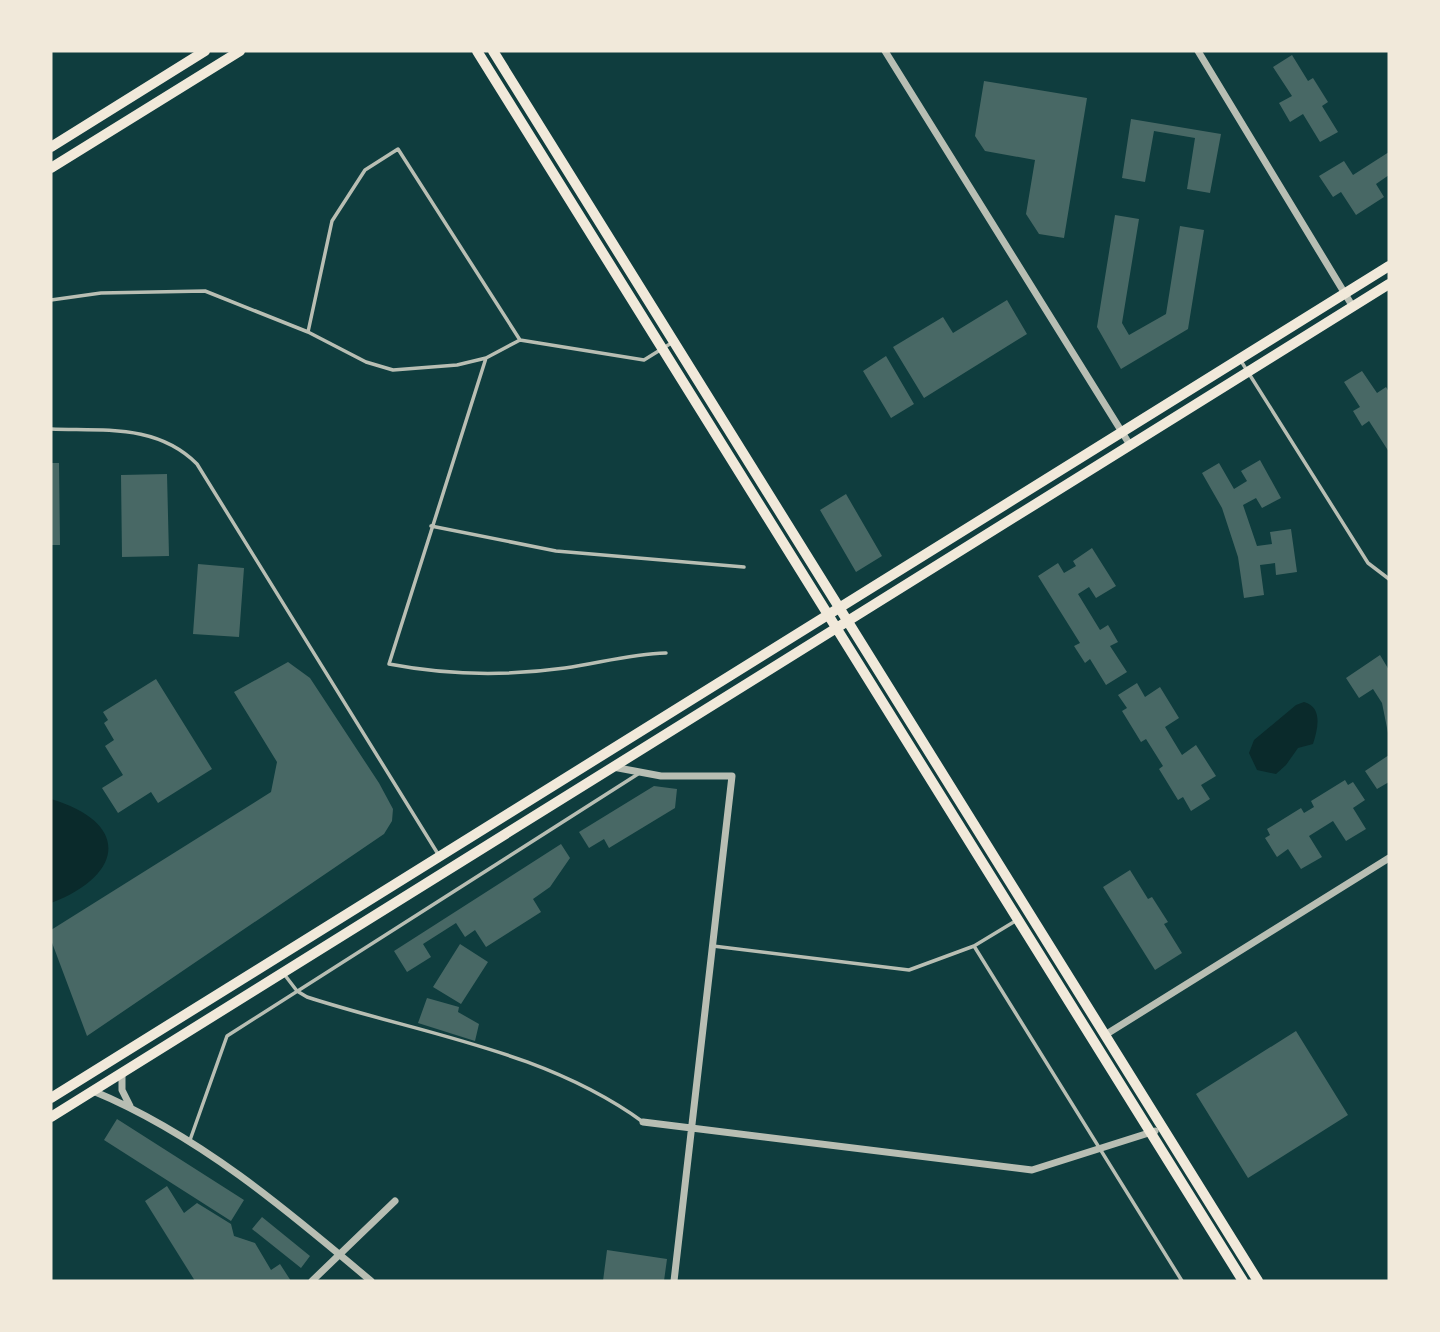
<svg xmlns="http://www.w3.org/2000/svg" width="1440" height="1332" font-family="Roboto,sans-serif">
  <rect width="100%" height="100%" fill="#0f3d3e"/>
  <path fill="#0a2a2b" d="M1304,702C1323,707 1318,729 1313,744L1298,748L1286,765L1276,774L1257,770L1249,753L1254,740L1296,705Z
    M51,799C131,823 124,875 51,903Z"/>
  <path fill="#486865" d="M1292,55L1308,81L1313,78L1328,102L1322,106L1338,132L1320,142L1303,114L1290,122L1279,103L1292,96L1273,67Z
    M984,81L1087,98L1064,238L1039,234L1026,214L1035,160L985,151L975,136Z
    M1131,119L1221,134L1210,193L1187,189L1195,138L1154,131L1145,182L1122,178Z
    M1389,152V175L1376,184L1384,197L1356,215L1341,192L1333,197L1319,176L1344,161L1353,175Z
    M1115,215L1139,219L1122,323L1129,335L1166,314L1180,226L1204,230L1188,329L1121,369L1097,327Z
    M1007,300L1027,334L924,398L893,347L943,317L953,333Z
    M886,356L914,404L891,418L863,371Z
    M1362,371L1377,393L1386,387L1389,392V452L1369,421L1362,426L1353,411L1360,407L1344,382Z
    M1260,460L1281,498L1262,508L1256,498L1243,505L1257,546L1272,544L1270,532L1291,529L1297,572L1276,575L1275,563L1260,565L1264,595L1244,598L1238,557L1222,508L1202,473L1219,463L1234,489L1247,481L1241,471Z
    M51,463H59L60,545H51Z
    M167,474L169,556L122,557L121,475Z
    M846,494L882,556L856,572L820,510Z
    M1092,548L1116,586L1096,598L1089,587L1078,594L1100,630L1108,625L1118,642L1110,646L1127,672L1106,685L1090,659L1085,663L1074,646L1080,643L1038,576L1058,563L1064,573L1076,566L1073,561Z
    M198,564L244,568L239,637L193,634Z
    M1380,655L1389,670V738L1382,703L1373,689L1359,698L1346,678Z
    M288,662L310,678L379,783L393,809L392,821L384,834L87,1036L51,940V930L271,792L277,762L234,692Z
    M156,679L212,769L158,803L151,792L118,813L102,788L123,775L105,746L114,740L104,723L108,720L103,712Z
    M1137,683L1145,697L1160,687L1179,718L1165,727L1182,755L1196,745L1216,776L1201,785L1210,799L1191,811L1183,797L1178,800L1159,769L1163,766L1146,739L1141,742L1122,711L1127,708L1118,695Z
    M1389,755V782L1377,789L1365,771Z
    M1345,780L1348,785L1353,782L1365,800L1353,808L1366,829L1346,841L1333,821L1309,836L1322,857L1301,869L1288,849L1277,857L1265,838L1270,835L1267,829L1301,808L1304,813L1314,807L1311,801Z
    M654,786L677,789L675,808L609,848L604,839L589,848L579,832Z
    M561,844L570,858L550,887L533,899L541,912L486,947L475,930L465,937L456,923L423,944L431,957L407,972L394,951Z
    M1130,870L1148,899L1152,897L1168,922L1164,924L1182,953L1155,970L1103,887Z
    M460,944L488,962L461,1004L433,987Z
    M427,998L459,1007L458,1012L479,1024L475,1041L418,1023Z
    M1296,1031L1348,1115L1248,1178L1196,1094Z
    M117,1119L244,1200L231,1221L104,1140Z
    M167,1186L184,1213L197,1203L231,1224L234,1236L255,1243L271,1270L280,1264L291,1281H195L145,1201Z
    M262,1217L310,1256L301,1268L252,1229Z
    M607,1250L667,1259L664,1281H603Z"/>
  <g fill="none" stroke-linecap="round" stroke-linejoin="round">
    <path stroke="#b8beb3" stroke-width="3.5" d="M51,300L101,293L205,291L308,332L366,362L393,370L457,365L486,358
      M308,332L332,221L365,170L398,149L520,340
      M1241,361L1368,563L1389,579
      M51,429C104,431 157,424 197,464L438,854
      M431,526L556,551L744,567
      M666,653C630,654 600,663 565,668C507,676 446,675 389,664L486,358L520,340L644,360L673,342
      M713,946L909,970L974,946L1182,1281
      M974,946L1017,920
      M284,974L297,991L307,997C421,1034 544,1050 643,1122
      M190,1140L227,1036L638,774"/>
    <path stroke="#b8beb3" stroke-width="7" d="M885,51L1130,445
      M1198,51L1353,307
      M613,767L661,776H732L674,1281
      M1105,1035L1389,858
      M122,1072V1090L130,1106
      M93,1091C197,1134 286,1209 371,1281
      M643,1122L1032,1170L1155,1131
      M312,1281L395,1201"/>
    <path stroke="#f1e9da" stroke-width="10" d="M477,51L1243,1281
      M493,51L1258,1281
      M51,1098L1389,266
      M51,1117L1389,284"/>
    <path stroke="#f1e9da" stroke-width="10" d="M51,147L205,51
      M51,168L240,51"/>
  </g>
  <rect width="1440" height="1332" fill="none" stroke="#f1e9da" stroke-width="105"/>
</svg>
